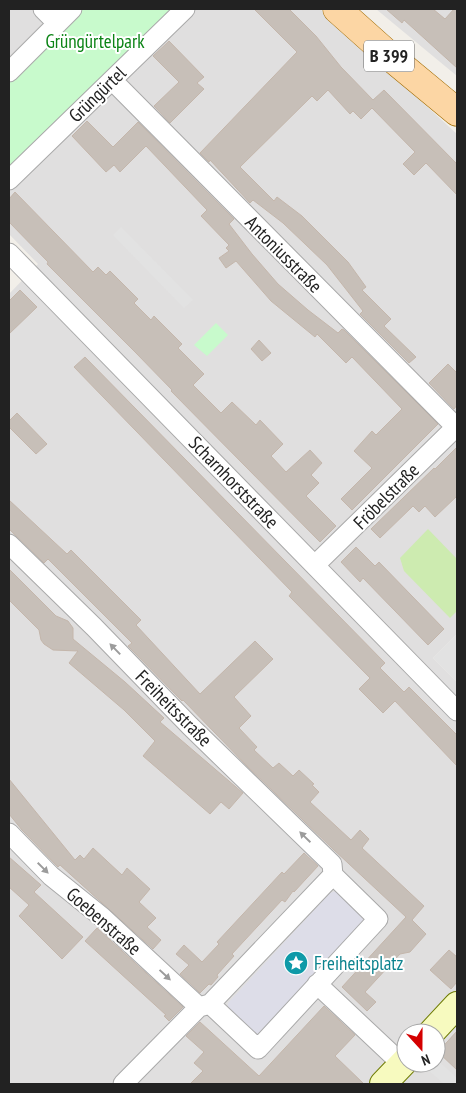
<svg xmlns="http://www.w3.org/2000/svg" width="466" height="1093" font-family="'PT Sans Narrow',sans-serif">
  <rect width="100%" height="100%" fill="#f2efe9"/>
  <path fill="#e0dfdf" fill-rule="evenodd" d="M9,9H320L457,134V634L433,658L457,682V1084H9V294L38,264L9,234ZM406,1033H436V1063H406Z
    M376,9H457V76Z"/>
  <path fill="#cdebb0" d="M428,529L457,559V611L450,618L404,571L400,558Z"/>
  <path fill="#c8facc" d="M83,9H172L9,169V82Z
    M216,323L228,335L207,356L194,345Z"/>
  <path fill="#e2e2e2" d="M121,227L193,300L184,308L113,235Z
    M457,634V682L433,658Z
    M436,1059L457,1078V1084H444L426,1068L431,1063H436Z"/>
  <path fill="#dddde8" d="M336,891L362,916L364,922L262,1033L256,1034L228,1008V1003L330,893Z"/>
  <path fill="#c7bfb8" stroke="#c4b6ab" d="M254,9H289L316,36L341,67L373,100L384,90L457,164V195L426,163L414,175L403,164L415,152L372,108L361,119L353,111L350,114L328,90L317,101L312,96L240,167L274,201L277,197L302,216L348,262L366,287L362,290L391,319L384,326L416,357L409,363L360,314L363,311L327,265L283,223L253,200L250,203L210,160L209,162L200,153L297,52Z
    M386,9H433L445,19L454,9H457V68L404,20L402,23Z
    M169,41L204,77L197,83L204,89L170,123L154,106L179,82L153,56Z
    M87,121L113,147L138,122L234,219L229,224L252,254L278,284L308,310L338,333L342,329L344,330L438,424L352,510L341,499L372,468L354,451L372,431L376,435L402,409L352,357L346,363L317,334L315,337L271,301L236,261L226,268L219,258L229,251L226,248L229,245L201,216L207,210L146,146L120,172L114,165L106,172L72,136Z
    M15,192L93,272L98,267L106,275L110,271L138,299L134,303L151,320L154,316L182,344L178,348L204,374L193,385L221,413L232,402L256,425L260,420L283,444L271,456L286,472L310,450L322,463L311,475L319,483L306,496L336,526L320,542L171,391L172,390L136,353L47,264L48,262L9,222V199Z
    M20,290L37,307L9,334V301Z
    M259,340L271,353L262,361L251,349Z
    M85,357L385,663L380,668L404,692L409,687L457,735V766L395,701L383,713L359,689L370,678L289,596L292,592L74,367Z
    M448,364L457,373V405L454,409L429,383Z
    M17,413L47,444L36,454L9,427V421Z
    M457,447V496L435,517L425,506L419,512L413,506L380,538L371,529L434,468L435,469Z
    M9,500L67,554L71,550L141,620L136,625L200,694L255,641L273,659L234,697L251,716L239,728L257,747L254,750L273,768L279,763L293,776L299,770L314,784L312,785L319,792L310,802L351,840L360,830L369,839L362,848L424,906L412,920L426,934L410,952L400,954L365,992L376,1002L367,1011L342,987L406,917L334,850L247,766L183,700L182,701L128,646L132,643L48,559L44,563L9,529Z
    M356,547L375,566L379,562L444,629L428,645L363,578L360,582L341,562Z
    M9,569L56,616L68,621L73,628V639L125,682L164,718L160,722L243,793L229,809L221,802L210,814L143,756L155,741L124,710L69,663L78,651L53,650L44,644L41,640L39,630L9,600Z
    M9,779L75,860L80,855L84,859L93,848L122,875L127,868L150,889L139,902L156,918L147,927L161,940L153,949L60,865L58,867L22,830L9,814Z
    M304,853L318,866L294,892L293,891L285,902L282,900L232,954L234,956L217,975L218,977L211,985L209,984L200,993L180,974L189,965L176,954L184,945L202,962L219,944L217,942L282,872L284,874Z
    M9,857L41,885L34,892L83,937L62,959L19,916L29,905L9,887Z
    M97,928L183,1007L169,1021L164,1016L166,1015L85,941Z
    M449,950L457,957V982L451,989L430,970Z
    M324,1006L355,1035L335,1056L364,1084H190L203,1071L194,1063L204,1052L186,1036L200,1022L259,1076Z
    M457,1031V1070L438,1052Z"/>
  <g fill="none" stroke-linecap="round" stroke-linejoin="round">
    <g stroke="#a9a9a9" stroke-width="21">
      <path id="street" d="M43,9L57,23
        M9,72L72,9
        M112,80L456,427
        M9,180L185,9
        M9,253L457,711
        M9,544L94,627L190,726L332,864L333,875
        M315,565L457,426
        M9,833L51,876L102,917L199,1007
        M317,984L402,1064
        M210,1004L258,1049L378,919L333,875
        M210,1004L333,875
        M123,1084L199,1007L210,1004"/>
    </g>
    <g stroke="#707d05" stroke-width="28">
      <path id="secondary" d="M431,1033L457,1005
        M383,1084L406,1060"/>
    </g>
    <g stroke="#a06b00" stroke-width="29">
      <path id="primary" d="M337,9L393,59L457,112"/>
    </g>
    <use href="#street" stroke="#fff" stroke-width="19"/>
    <use href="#secondary" stroke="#f7fabf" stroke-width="26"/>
    <use href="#primary" stroke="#fcd6a4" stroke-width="28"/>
  </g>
  <defs><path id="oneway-solid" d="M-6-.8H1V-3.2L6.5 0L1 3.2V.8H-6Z" transform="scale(1.25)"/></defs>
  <g fill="#9c9c9c">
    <use href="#oneway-solid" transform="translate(115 649) rotate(-134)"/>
    <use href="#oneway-solid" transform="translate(305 837) rotate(-136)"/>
    <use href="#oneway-solid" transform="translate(43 868) rotate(45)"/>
    <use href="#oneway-solid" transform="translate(165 975) rotate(43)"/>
  </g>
  <defs>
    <g id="sight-disc" transform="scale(1.25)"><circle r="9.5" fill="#0f9aa8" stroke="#fff"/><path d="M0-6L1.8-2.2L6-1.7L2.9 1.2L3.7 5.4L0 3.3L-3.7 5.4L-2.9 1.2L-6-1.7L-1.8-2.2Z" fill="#fff"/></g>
  </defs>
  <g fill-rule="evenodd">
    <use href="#sight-disc" x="296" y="963"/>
  </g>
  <g text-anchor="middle" stroke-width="4" stroke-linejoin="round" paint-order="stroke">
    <rect fill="#fff" stroke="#646464" stroke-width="1" x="364" y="40.5" width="50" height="31" rx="4"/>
    <g font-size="18" font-weight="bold" fill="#222">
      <text x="389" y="62">B 399</text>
    </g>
    <g font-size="19" fill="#0c8416" stroke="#fff">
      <text x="95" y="48">Grüngürtelpark</text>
    </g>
    <g font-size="19" fill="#222" stroke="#fff">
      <text transform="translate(97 94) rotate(-44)" y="7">Grüngürtel</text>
      <text transform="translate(284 254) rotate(45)" y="7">Antoniusstraße</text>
      <text transform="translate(234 482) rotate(46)" y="7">Scharnhorststraße</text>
      <text transform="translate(386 496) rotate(-45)" y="7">Fröbelstraße</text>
      <text transform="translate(174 708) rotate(45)" y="7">Freiheitsstraße</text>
      <text transform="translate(104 921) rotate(41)" y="7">Goebenstraße</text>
    </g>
    <g font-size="19" fill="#0d838f" stroke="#fff" text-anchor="start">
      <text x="314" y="970">Freiheitsplatz</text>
    </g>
  </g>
  <rect width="466" height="1093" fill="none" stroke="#222222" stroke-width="20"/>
  <g transform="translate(421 1048) rotate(159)"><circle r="24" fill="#ffffff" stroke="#a7a7a7"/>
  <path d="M0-4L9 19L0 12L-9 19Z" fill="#d40000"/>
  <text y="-8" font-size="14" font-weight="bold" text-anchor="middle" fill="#222222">N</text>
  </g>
</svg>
